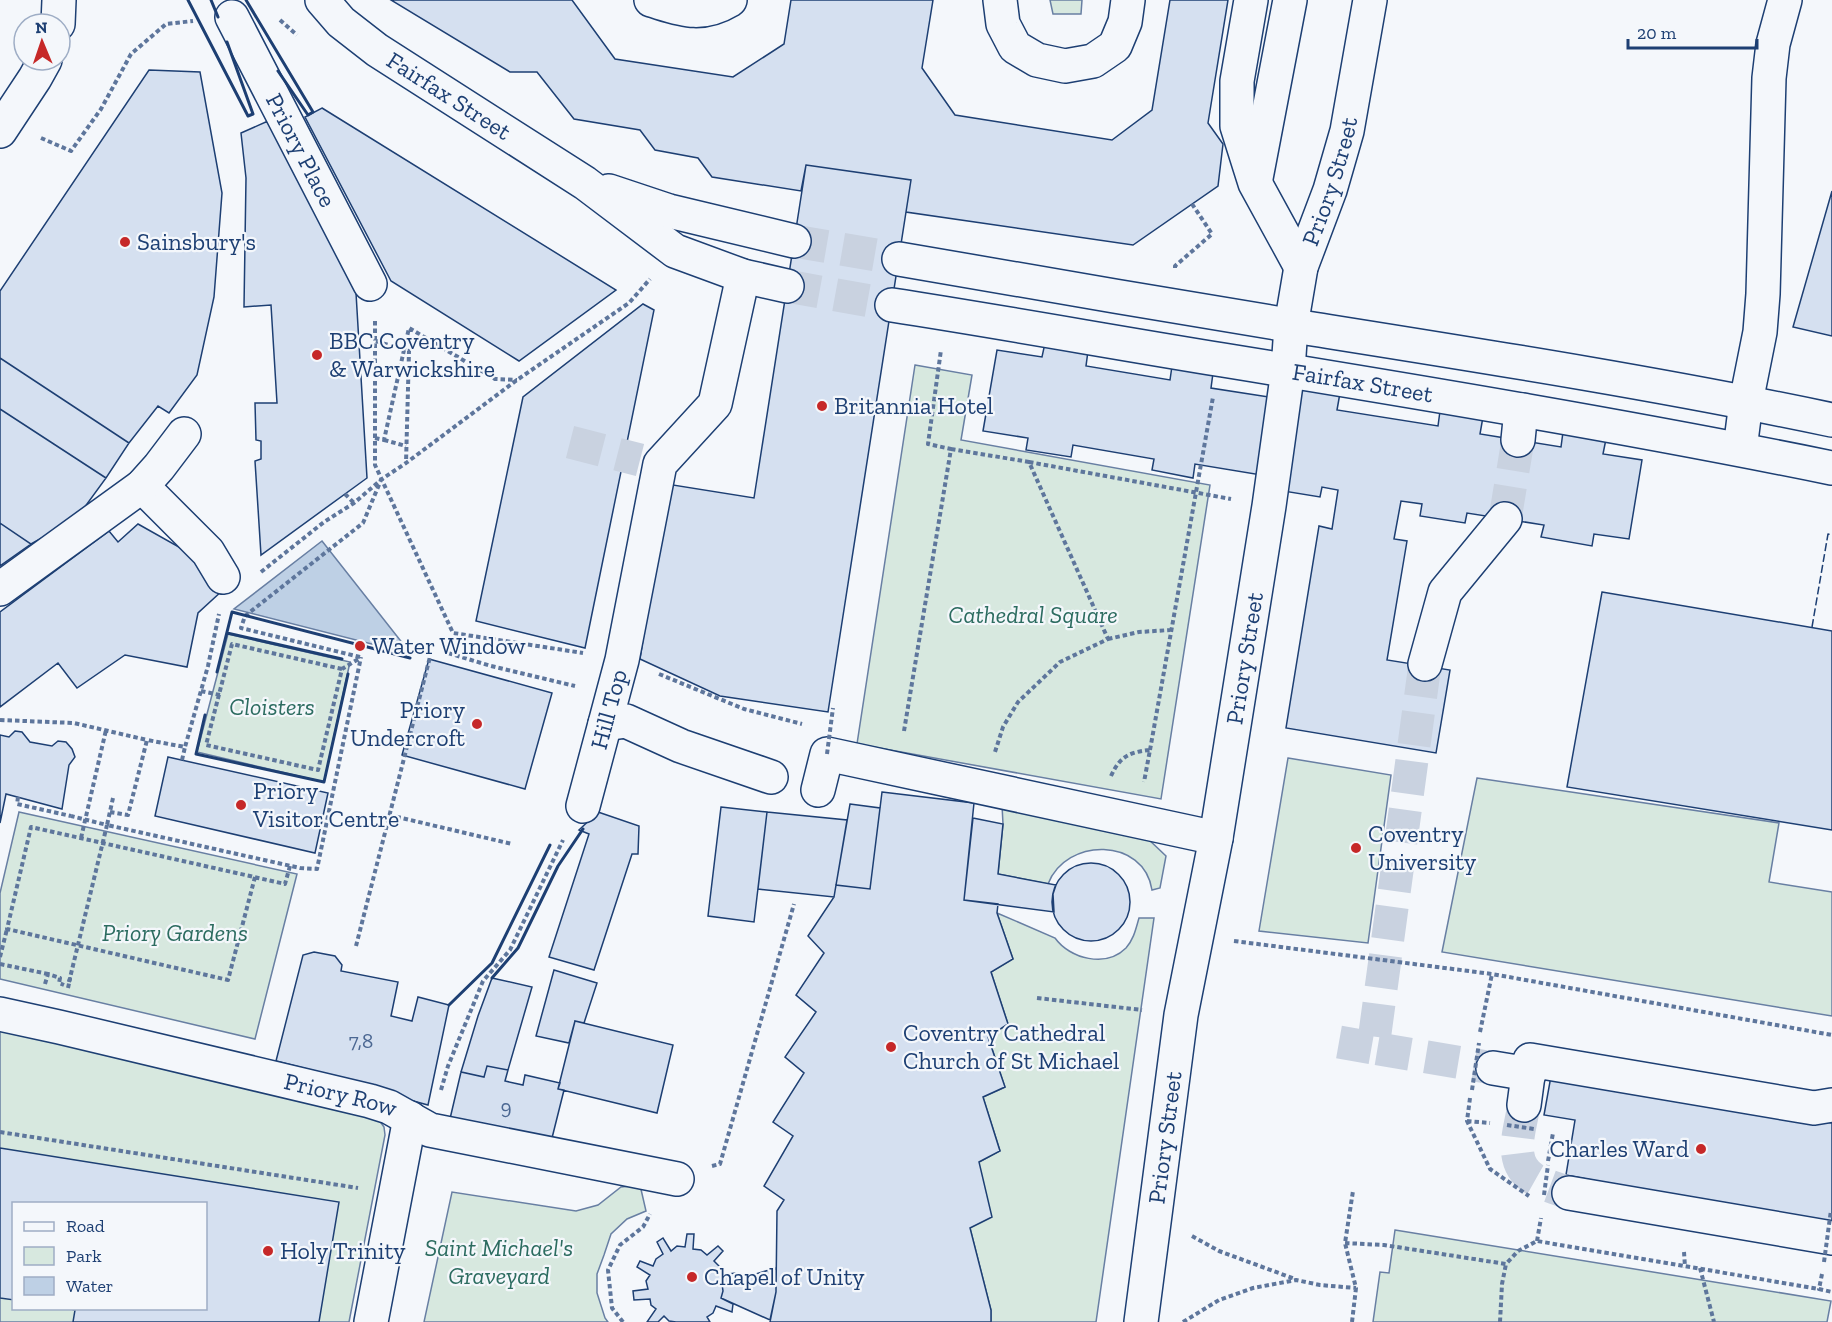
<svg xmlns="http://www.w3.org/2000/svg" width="1832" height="1322" font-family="'Zilla Slab',serif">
  <rect width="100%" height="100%" fill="#f4f7fb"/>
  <path fill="#d7e8df" stroke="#687fa3" stroke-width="1.5" fill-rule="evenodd" d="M1050,0H1082L1081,14H1053Z
    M915,365L972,375L961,440L1210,485L1161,799L857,744Z
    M228,634L350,662L324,782L197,752Z
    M1288,758L1391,775L1368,943L1259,931Z
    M1477,778L1779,823L1769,882L1832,892V1016L1442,952Z
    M1002,805L1147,838L1166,856L1160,888L1152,890C1144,837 1066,837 1048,884L998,874L1003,824Z
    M19,812L297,874L255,1039L0,979V893Z
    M997,913L1055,938C1070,959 1106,968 1126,948C1134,939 1136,928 1139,918H1154L1096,1322H991V1310L970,1228L979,1162L1000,1151L983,1097L1005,1087L988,1037L1008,1024L991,972L1013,959Z
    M0,1028L377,1117L384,1127L385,1135L349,1322H0ZM14,1204H206V1308H14Z
    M640,1185L646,1211L627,1219L611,1234L604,1255L597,1274V1293L605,1318L608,1322H424L452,1192L576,1211L598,1205L621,1187Z
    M1395,1230L1831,1301L1827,1322H1373L1380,1272L1389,1273Z"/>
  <path fill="#bed0e5" stroke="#687fa3" stroke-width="1.5" d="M322,541L411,654L234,609Z"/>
  <path fill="#d5e0f0" stroke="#1d3f73" stroke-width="1.5" d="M391,0H572L615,59L733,77L784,44L791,0H933L922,68L955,115L1112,140L1152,110L1170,0H1228L1208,123L1223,144L1218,186L1133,245L906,212L911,180L806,165L801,191L712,177L698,158L655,150L640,130L574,119L537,72H510Z
    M149,70L200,72L222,193L214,297L197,375L169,413L158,406L129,443L0,358V291Z
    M322,108L616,290L519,361L391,281L305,117Z
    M268,121L356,293L367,478L261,555L255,461L261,459V441L256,440L255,403H277L271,305L244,307L246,178L241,133Z
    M806,165L911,180L828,712L720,696L640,659L667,484L754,498Z
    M1832,191V336L1793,327Z
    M643,304L654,310L585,648L476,621L523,397Z
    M1045,343L1088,351L1086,366L1170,380L1172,366L1213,373L1211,388L1294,401L1296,386L1340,393L1337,410L1438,426L1440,411L1483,417L1480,434L1561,447L1563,432L1606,439L1603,454L1642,460L1629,539L1594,534L1592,546L1541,537L1544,525L1467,513L1465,523L1420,516L1422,504L1401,501L1394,539L1407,541L1387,660L1450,670L1436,753L1286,728L1319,526L1332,529L1338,490L1322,487L1320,497L1277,490L1280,478L1195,464L1193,478L1152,470L1154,459L1073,445L1071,457L1026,450L1028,438L983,431L997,350L1042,357Z
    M0,358L129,443L106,478L0,409Z
    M0,409L106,478L76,519L31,544L0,523Z
    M0,523L31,544L0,566Z
    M138,524L195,556L223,590L198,613L187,667L125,655L77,688L58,663L0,707V612L109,531L118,542Z
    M1602,592L1832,631V830L1567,787Z
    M429,659L552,693L525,789L402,755Z
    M15,731L22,732L30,742L52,746L58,741L66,742L72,749L75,757L69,765L62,809L6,794L0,823V735L9,737Z
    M168,757L328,793L315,853L155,816Z
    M882,792L974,803L964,900L998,904L997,913L1013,959L991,972L1008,1024L988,1037L1005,1087L983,1097L1000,1151L979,1162L992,1217L970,1228L991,1310V1322H770L776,1292L777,1211L784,1200L764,1186L793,1136L773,1122L804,1073L785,1057L816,1012L796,995L824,953L808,936L834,897L836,885L870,889Z
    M850,804L880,808L870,889L836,885Z
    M721,807L767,812L754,922L708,916Z
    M598,812L639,826L638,854H632L594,970L549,957L589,834L579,830Z
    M767,812L847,820L834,897L758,889Z
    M973,818L1003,824L998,874L1056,885L1053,894L1054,912L964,900Z
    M1052 902a39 39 0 1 1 78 0a39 39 0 1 1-78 0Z
    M314,952L335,956L342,965L341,971L398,982L391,1016L412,1021L418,997L449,1005L428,1105L369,1089L370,1085L276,1061L303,955Z
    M554,970L597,983L584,1023L575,1021L569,1043L536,1036Z
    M492,978L532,987L508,1070L487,1066L484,1077L461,1072L478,1016Z
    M575,1021L673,1045L657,1113L558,1089Z
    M487,1066L508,1070L505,1081L523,1085L525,1075L560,1083L558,1089L564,1090L550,1146L449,1123L461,1072L484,1077Z
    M1551,1076L1832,1123V1227L1566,1175L1575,1120L1544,1115Z
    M0,1148L339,1202L319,1322H73L75,1310L66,1308H206V1204H14V1300L0,1298Z
    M687,1234H694L693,1249L701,1250L707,1255L718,1246L723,1251L714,1261L720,1267L721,1275L735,1273L736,1280L722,1284L723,1291L721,1298L733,1304L732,1312L716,1306L713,1313L707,1317L710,1322H676L669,1321L664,1316L658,1322H647L656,1309L651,1305L650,1299L634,1300L633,1291L648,1289L646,1281L650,1275L637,1267L640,1261L653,1266L656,1259L663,1254L657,1242L663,1238L671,1251L677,1246L685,1247Z
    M776,1268V1292L770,1320L721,1298L723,1291L722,1284Z"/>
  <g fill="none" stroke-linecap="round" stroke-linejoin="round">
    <path stroke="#c9d2e0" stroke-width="33" stroke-dasharray="33 16" stroke-linecap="butt" d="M794,241L899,259
      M787,286L892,305
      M570,442L640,460
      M1505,519L1518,440
      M1425,664L1373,1048L1493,1068
      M1339,1042L1373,1048
      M1524,1105C1520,1131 1507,1162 1534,1179C1544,1185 1558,1189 1569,1193"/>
    <g stroke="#1d3f73" stroke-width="36">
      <g id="minor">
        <path id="s1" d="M322,0L341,22L377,50L585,183L675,251L743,276L787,286"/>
        <path d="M651,0C681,9 700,18 730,0"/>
        <path d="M1000,0L1003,24L1015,47L1037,60L1065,66L1093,61L1115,46L1125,22L1128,0"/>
        <path d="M1251,0L1237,81V126L1255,183L1301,267"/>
        <path id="s2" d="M232,17L370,284"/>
        <path d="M58,24L59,0"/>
        <path d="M0,131L35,78L45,60"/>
        <path d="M1256,178L1290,0"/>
        <path d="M609,191L669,211L794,241"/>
        <path d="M899,259C1029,281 1158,304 1288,325C1470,354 1652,382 1832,420"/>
        <path id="s3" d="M892,305C1002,322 1112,342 1223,360C1426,393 1630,427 1832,468"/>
        <path d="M1518,440L1521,410"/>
        <path d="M1740,449L1746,402L1760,332L1763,294L1769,78L1773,44L1785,0"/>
        <path d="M142,486L208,552L223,577"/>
        <path d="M0,589L142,486L159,467L184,434"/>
        <path d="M1425,664L1445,592L1505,519"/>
        <path d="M605,724L626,721L681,746L771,777"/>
        <path d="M818,790L827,754L1216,838"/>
        <path id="s4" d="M583,806L622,660L660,464L715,404L743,276"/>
        <path id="s5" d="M0,1014L59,1027L370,1101L389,1107L430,1130L677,1179"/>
        <path d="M1493,1068L1529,1074"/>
        <path d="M1524,1105L1530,1060L1814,1108L1832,1105"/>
        <path d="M1569,1193L1832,1238"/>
        <path d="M371,1322L410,1118"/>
        <path id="s6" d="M1141,1322L1181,1015L1216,838L1269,506L1288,370L1291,326L1301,267L1330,190L1347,131L1370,0"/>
      </g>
    </g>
    <path stroke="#5e769c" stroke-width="4" stroke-dasharray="4.5 3" stroke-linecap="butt" d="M280,20L297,35
      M41,138L71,151L101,109L131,54L166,24L193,21
      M1175,268V266L1212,234L1192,204
      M375,321V465L453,633L583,653
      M376,341L404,350L409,328L495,379L517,380
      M375,438L384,440L404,350L409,351L406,463
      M384,440L406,446
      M951,449L1029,462L1108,639L1060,662L1018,702L1003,727L995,752
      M1029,462L1231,499
      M345,494L354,503
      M261,572L324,522L354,503L382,479L406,463L517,380L629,303L650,279
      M1108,639L1139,632L1170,630
      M448,653L491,666L575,686
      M360,657L241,628L245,616L363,523L381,480
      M342,669L232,644L206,745L318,770L342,669L360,658
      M659,674L744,709L802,724
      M201,691L220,695
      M0,720L74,723L147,740
      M904,731L951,449L928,444L941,350
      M1150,750L1213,397
      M182,760L185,747
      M1111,776C1120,756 1130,752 1150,750L1144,782
      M18,797L17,804L71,816
      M113,798L107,825L300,868L317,869L361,657
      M110,812L128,815L147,740L185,747L208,666L219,614
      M389,815L512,844
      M81,838L106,730
      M255,877L228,980L7,929L31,827C116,846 201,865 285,884L290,866
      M1234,941L1492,974L1832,1035
      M356,946L432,649
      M0,957L7,929
      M0,964L48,974
      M45,984L48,974L60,978L59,983L64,985
      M68,988L70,979L69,982
      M1037,998L1142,1010
      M1480,1032L1492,974
      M441,1090L448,1066L483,981L510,950L563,840
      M1470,1098L1467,1121L1490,1169L1529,1196
      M1467,1121L1490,1123
      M0,1132L358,1188
      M1548,1161L1553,1133
      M712,1166L720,1164L794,904
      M1192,1236L1219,1251L1295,1279
      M1537,1241L1541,1218
      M1345,1243L1384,1245L1506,1264L1518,1251L1537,1241L1819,1289
      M1684,1252L1685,1267
      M1700,1268L1714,1322
      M1822,1274L1819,1289L1832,1292
      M623,1322L612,1308L608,1270L620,1245L643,1227L650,1214
      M1183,1322L1219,1300L1253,1288L1296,1280L1320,1285L1356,1288
      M1352,1322L1356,1288L1345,1243L1353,1191
      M1500,1322L1502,1284L1506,1264"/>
    <use href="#minor" stroke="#f4f7fb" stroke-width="33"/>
    <path stroke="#5e769c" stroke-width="4" stroke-dasharray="4.5 3" stroke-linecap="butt" d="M827,754L833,708
      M69,982L107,825L71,816
      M1472,1090L1479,1043
      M1507,1125L1534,1129
      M1544,1195L1548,1165
      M1824,1262L1831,1210"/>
    <path stroke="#1d3f73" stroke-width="1.5" stroke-dasharray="8 3" stroke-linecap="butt" d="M1812,627L1828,534L1832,535"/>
    <path stroke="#1d3f73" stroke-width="3" d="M188,0L248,116L253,114L227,42
      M211,0L218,17
      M246,0L313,112L308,115L278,71
      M227,633L342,659
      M217,672L232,612L410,658
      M205,715L196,754L324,782L348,674
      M492,978L518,948L558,866L583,829
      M449,1005L492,963L550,845"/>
  </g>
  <g fill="#c62828" stroke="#f4f7fb" stroke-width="2">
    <circle cx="125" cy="242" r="6"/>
    <circle cx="317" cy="355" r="6"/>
    <circle cx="822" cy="406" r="6"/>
    <circle cx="360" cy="646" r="6"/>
    <circle cx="477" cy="724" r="6"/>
    <circle cx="241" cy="805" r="6"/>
    <circle cx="1356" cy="848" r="6"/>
    <circle cx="891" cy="1047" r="6"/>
    <circle cx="1701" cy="1149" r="6"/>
    <circle cx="268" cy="1251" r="6"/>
    <circle cx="692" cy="1277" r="6"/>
  </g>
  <g text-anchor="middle" stroke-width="4.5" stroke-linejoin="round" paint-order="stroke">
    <g font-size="21" fill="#4b6792">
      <text x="361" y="1048">7,8</text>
      <text x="506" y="1114">9</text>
    </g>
    <g font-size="24" fill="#1d3f73" stroke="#f4f7fb">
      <text dy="8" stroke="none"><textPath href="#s1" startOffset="160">Fairfax Street</textPath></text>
      <text dy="8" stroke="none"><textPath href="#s2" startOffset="150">Priory Place</textPath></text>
      <text dy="8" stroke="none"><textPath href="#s6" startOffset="1158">Priory Street</textPath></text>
      <text dy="8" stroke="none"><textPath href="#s3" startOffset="477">Fairfax Street</textPath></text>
      <text dy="8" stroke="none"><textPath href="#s6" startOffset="672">Priory Street</textPath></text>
      <text dy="8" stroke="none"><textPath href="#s4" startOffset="100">Hill Top</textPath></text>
      <text dy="8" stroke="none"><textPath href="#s5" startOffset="350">Priory Row</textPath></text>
      <text dy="8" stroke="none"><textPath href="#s6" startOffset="186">Priory Street</textPath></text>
    </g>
    <g font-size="24" fill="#1d3f73" stroke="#f4f7fb" text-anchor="start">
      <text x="137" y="250">Sainsbury's</text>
      <text x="329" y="349">BBC Coventry<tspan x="329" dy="28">&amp; Warwickshire</tspan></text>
      <text x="834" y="414">Britannia Hotel</text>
      <text x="372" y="654">Water Window</text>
      <text x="465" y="718" text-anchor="end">Priory<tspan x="465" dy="28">Undercroft</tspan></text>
      <text x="253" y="799">Priory<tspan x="253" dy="28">Visitor Centre</tspan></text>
      <text x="1368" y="842">Coventry<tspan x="1368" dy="28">University</tspan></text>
      <text x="903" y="1041">Coventry Cathedral<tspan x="903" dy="28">Church of St Michael</tspan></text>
      <text x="1689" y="1157" text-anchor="end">Charles Ward</text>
      <text x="280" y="1259">Holy Trinity</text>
      <text x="704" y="1285">Chapel of Unity</text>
    </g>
    <g font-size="24" font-style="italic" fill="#2c6c60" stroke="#f4f7fb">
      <text x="1033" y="623">Cathedral Square</text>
      <text x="272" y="715">Cloisters</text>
      <text x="175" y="941">Priory Gardens</text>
      <text x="499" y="1256">Saint Michael's<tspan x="499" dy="28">Graveyard</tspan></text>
    </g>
  </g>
  <rect x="12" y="1202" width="195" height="108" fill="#f4f7fb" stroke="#9eadc5" stroke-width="1.5"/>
  <rect x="24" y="1222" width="30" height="9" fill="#f4f7fb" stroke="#9eadc5" stroke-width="1.5"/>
  <text x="66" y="1232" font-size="18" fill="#1d3f73">Road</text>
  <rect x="24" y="1247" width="30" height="18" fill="#d7e8df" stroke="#9eadc5" stroke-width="1.5"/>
  <text x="66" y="1262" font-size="18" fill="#1d3f73">Park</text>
  <rect x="24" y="1277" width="30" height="18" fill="#bed0e5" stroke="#9eadc5" stroke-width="1.5"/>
  <text x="66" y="1292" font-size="18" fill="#1d3f73">Water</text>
  <g transform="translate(42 42) rotate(358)"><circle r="28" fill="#f4f7fb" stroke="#9eadc5" stroke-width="1.5"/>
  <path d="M0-4.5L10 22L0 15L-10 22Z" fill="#c62828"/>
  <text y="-9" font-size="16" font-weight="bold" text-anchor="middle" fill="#1d3f73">N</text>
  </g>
  <path d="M1628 39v9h129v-9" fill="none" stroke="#1d3f73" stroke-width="3"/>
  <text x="1637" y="39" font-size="18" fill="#1d3f73" stroke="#f4f7fb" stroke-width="4.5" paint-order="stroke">20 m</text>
</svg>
